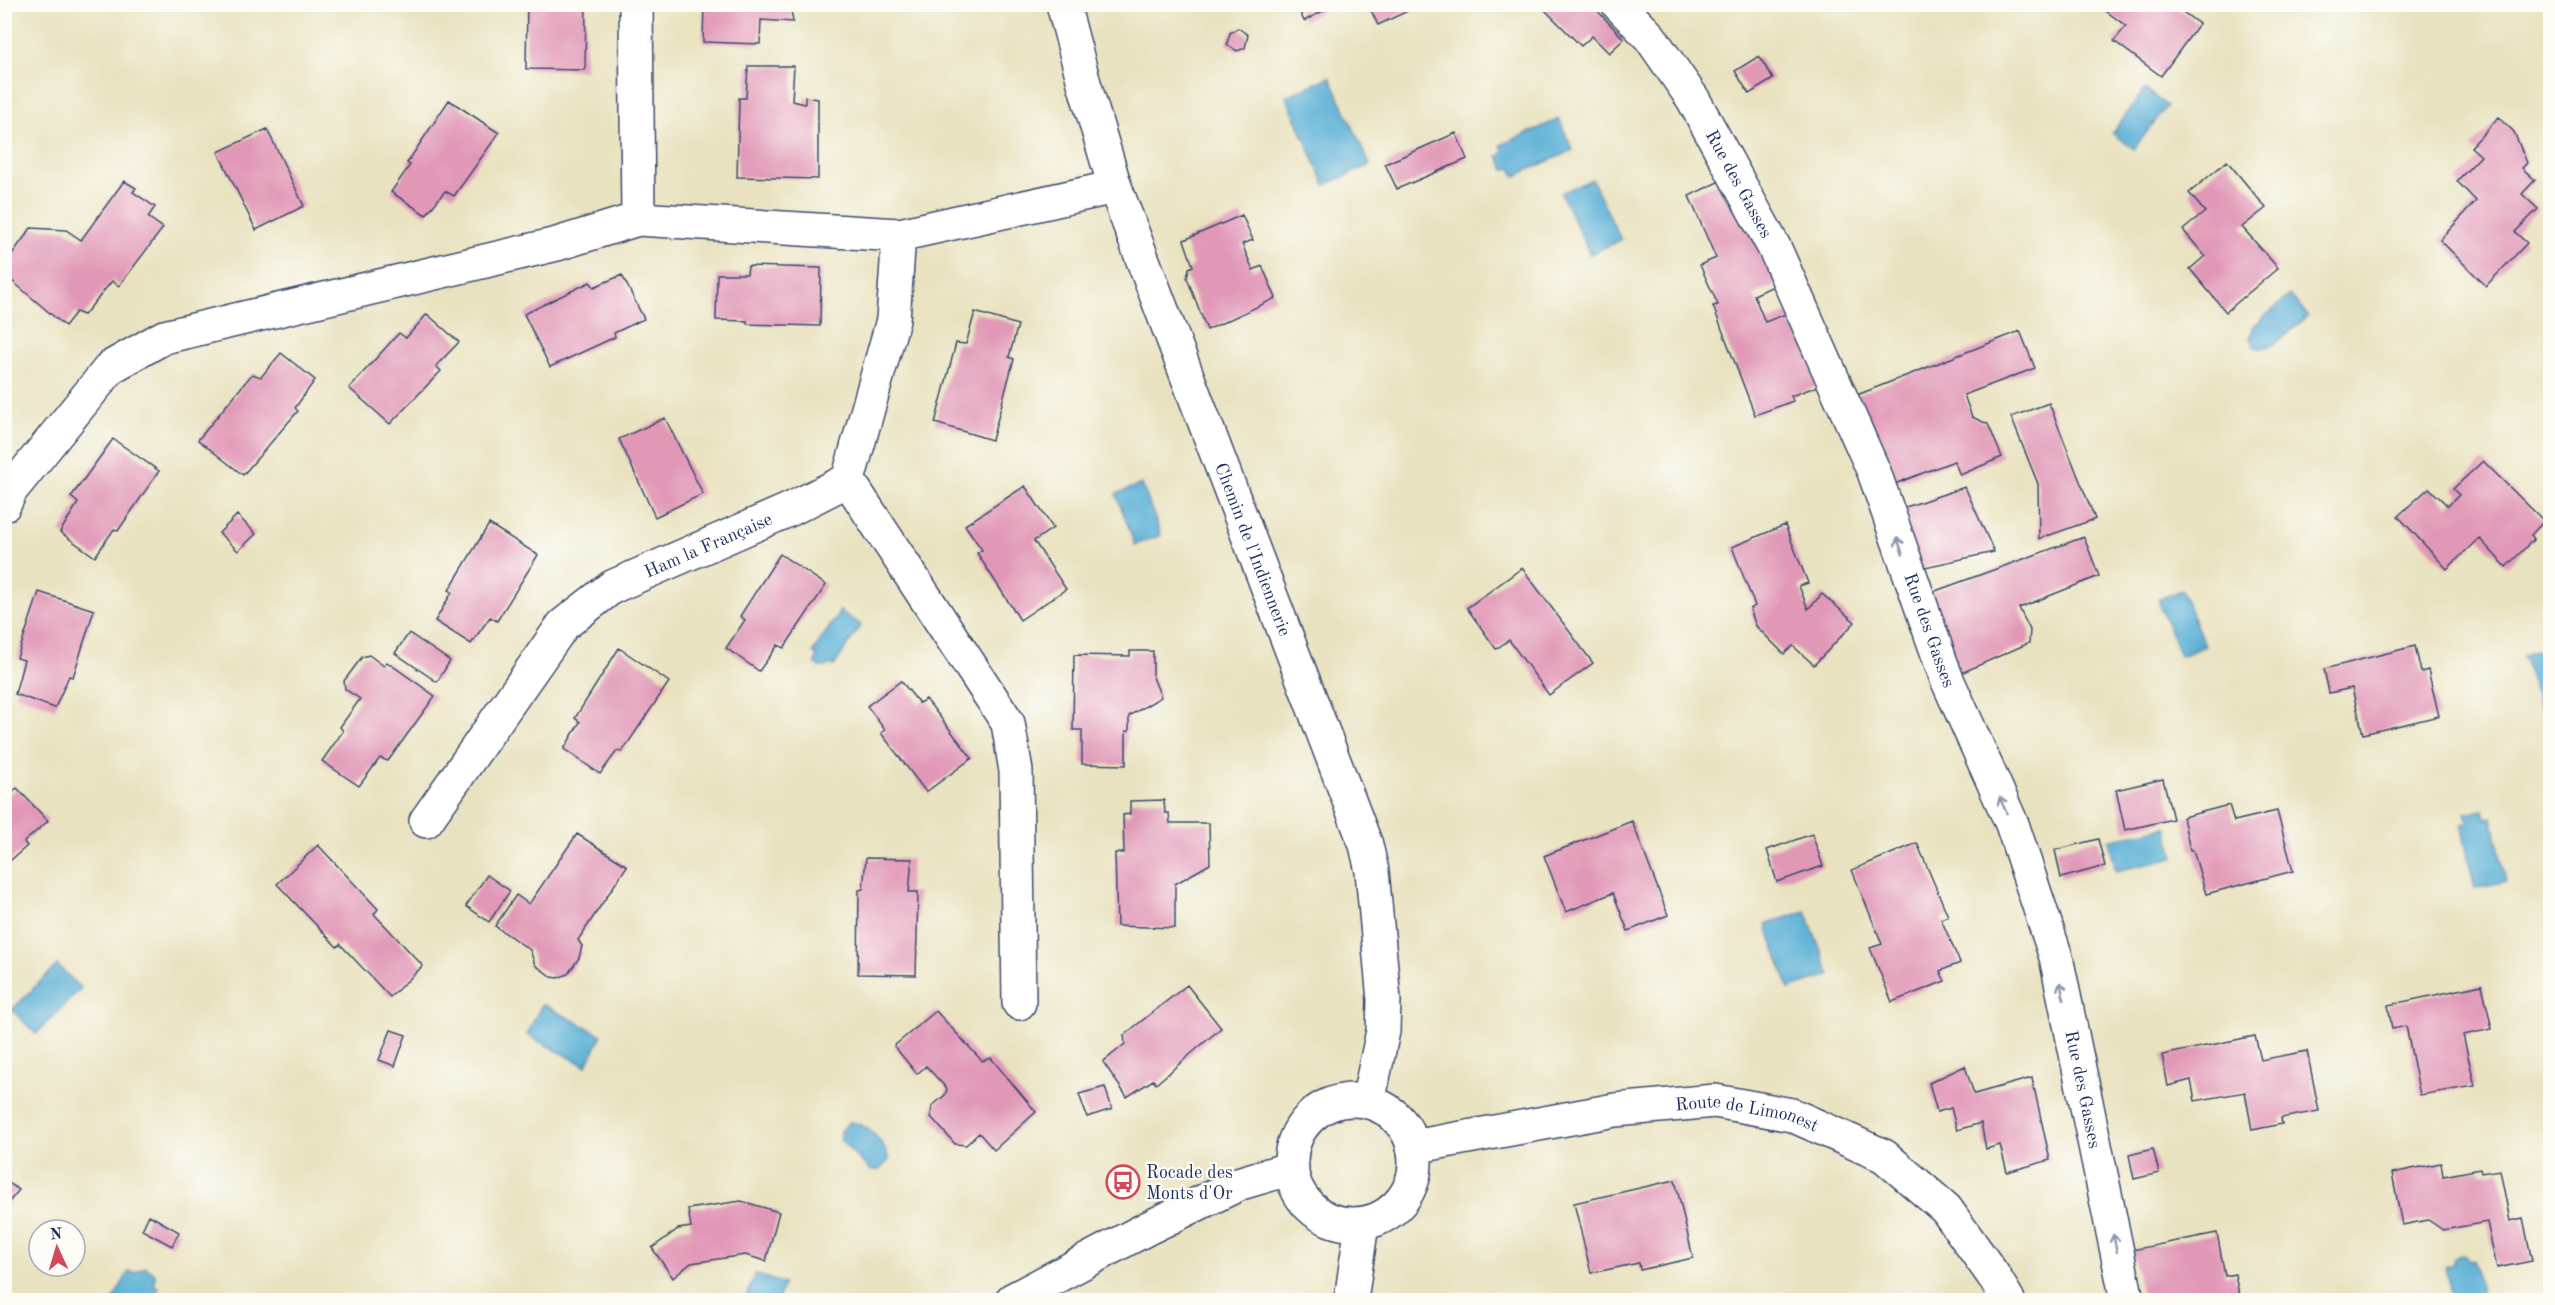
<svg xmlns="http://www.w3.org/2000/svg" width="2555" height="1305" font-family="'Old Standard TT',serif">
  <rect width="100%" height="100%" fill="#fdfcf7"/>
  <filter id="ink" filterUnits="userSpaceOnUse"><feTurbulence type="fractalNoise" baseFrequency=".0167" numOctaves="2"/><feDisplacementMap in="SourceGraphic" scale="12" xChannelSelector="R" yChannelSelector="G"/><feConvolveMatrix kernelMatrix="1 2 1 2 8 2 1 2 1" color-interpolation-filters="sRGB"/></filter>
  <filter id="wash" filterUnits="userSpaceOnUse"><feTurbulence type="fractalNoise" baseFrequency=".008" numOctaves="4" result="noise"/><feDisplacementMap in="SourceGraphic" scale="24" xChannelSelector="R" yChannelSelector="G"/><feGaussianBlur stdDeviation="1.35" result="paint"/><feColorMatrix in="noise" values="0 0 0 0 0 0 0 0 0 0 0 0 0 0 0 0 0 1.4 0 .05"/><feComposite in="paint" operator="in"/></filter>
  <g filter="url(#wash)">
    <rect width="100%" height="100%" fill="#e9e2c0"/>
    <path fill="#59afd5" stroke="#3a6f9a" stroke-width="1.5" d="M1330,77L1370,165L1325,185L1286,96Z
      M2145,89L2167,106L2134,149L2112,133Z
      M1559,119L1573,150L1515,176L1511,168L1505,170L1498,156L1504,152L1501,145Z
      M1592,179L1621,240L1590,254L1561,193Z
      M2290,295L2308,316C2293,328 2273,353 2254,347L2250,338L2254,326Z
      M1142,484L1161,535L1135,545L1116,494Z
      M2182,590L2205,646L2180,656L2158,600Z
      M840,611L861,625L834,666L830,664L826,667H819L815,663L817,656L813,652Z
      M2550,647V703L2540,707L2523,655Z
      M2483,810L2485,818L2492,817L2506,881L2475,889L2461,824L2469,823L2466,813Z
      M2167,827L2174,858L2116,871L2109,840Z
      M1806,911L1830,975L1789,989L1766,924Z
      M57,965L81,988L36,1034L12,1010Z
      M542,1004L602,1035L586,1066L527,1035Z
      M850,1122C868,1124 885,1142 889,1160L879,1170H870L841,1141L840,1131Z
      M2460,1254L2466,1255L2470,1261L2474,1260L2482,1300H2452L2445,1267L2453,1264L2454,1257Z
      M146,1267L155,1274V1285L159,1288L152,1300H113L129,1271L134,1273Z
      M755,1274L784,1284L778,1300H745Z"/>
    <g id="blocks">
      <path fill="#e198b7" d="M527,4H586L585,70L526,69Z
        M704,4H790L793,22L761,20L760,44L703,42Z
        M1296,4H1337L1304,21Z
        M1368,4H1407L1410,10L1378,25Z
        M1539,4H1591L1624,39L1609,53L1592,36L1581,46Z
        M2101,4H2172L2199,24L2161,76L2114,41L2126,26L2099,6Z
        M1238,28L1248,35L1245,48L1237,51L1227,44L1230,33Z
        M1759,56L1773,79L1749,94L1735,71Z
        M748,66H794L792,101L805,104V97L818,99V179L737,177L739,98H746Z
        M449,100L499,133L454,196L445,191L426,215L391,192L410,165L407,163Z
        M2499,117L2514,132L2527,163L2522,168L2535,180L2522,194L2538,209L2515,232L2527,243L2486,286L2440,240L2476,201L2457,181L2481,156L2471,147Z
        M267,129L304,206L256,230L218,152Z
        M1456,133L1467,159L1397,189L1385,164Z
        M2227,161L2266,208L2242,227L2278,268L2226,312L2190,269L2205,256L2183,230L2205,212L2189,193Z
        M1726,178L1778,284L1754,295L1765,322L1791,312L1826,383L1791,396L1793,401L1755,415L1713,306L1718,305L1700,265L1716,258L1689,196Z
        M124,181L136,188L133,192L155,207L148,217L163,228L119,286L112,281L84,315L76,312L65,326L4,274V265L31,228L66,230L81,240Z
        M1242,215L1253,240L1242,244L1253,270L1262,266L1276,298L1207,330L1187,278L1189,268L1193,266L1184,240Z
        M748,266L821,268L820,326L747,324V321L716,320L717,274H747Z
        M622,275L644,319L614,333L615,337L550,367L524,314L590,282L594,287Z
        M975,312L1018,325L1009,357L1014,359L992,440L935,423L956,343L966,344Z
        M427,314L459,342L436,366L441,371L390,424L349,388L399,333L406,338Z
        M2020,331L2035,368L1964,395L1972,417L1988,424L2002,457L1960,475L1954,461L1892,485L1852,397Z
        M281,353L315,380L295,408L298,411L243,475L198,440L252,374L261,377Z
        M2049,403L2095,519L2039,539L2038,484L2011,417Z
        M665,418L703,494L655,517L619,439Z
        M113,439L159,471L118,531L114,529L95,557L60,532L78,503L71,497Z
        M2483,461L2544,521L2531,535L2534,539L2506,567L2479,538L2447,569L2398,516L2429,488L2448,506L2459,495L2453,489Z
        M1025,486L1053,528L1034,541L1066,589L1020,620L977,553L982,550L965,525Z
        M1965,487L1994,552L1921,568L1900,509Z
        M237,515L256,534L238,551L219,533Z
        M489,524L538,555L497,621L490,617L471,644L435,621L452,592L449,590Z
        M1785,525L1808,583L1799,586L1808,609L1822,594L1855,622L1814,665L1793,646L1784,654L1756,626L1750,609L1755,606L1732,547Z
        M2084,537L2099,576L2019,608L2030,630L2029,643L1959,674L1930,593Z
        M780,554L826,585L784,648L778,645L759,671L726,648L745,620L740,616Z
        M1522,568L1593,663L1549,695L1509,640L1496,649L1467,608Z
        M39,592L94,610L73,677L69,676L55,708L15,694L24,660L17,658Z
        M409,633L450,661L437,682L395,653Z
        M2415,646L2421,672L2428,670L2439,716L2363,734L2352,688L2329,693L2324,669Z
        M619,648L669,682L622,752L617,751L600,774L564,749L580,722L575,718Z
        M1130,651H1153V677L1161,697L1129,716V731H1126V765L1082,764V730H1073L1074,655L1130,656Z
        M369,655L384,666L387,662L435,696L388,761L380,758L359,786L322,761L343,731L340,727L360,699L345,689L344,681L362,657Z
        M901,681L919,703L926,699L972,758L926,792L881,733L885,730L867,706Z
        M2163,779L2173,819L2125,830L2116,790Z
        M17,788L48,821L24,842L27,846L4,866V798Z
        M1164,800L1165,813H1169L1170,823H1209L1210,864L1175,884V928L1117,926L1115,853H1124L1123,815L1130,814V801Z
        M2229,805L2234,821L2277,811L2293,871L2206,894L2193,850H2190L2183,817Z
        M1632,821L1668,915L1628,931L1613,893L1566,912L1544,856Z
        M577,834L627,866L578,940L582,946L579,958L568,974L558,978L552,977L535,965L530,950L495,926L516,895L529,904Z
        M1812,834L1823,866L1777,882L1767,850Z
        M2098,839L2105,866L2061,878L2055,850Z
        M1917,843L1948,916L1941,919L1960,963L1940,971L1945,981L1892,1002L1870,948L1882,944L1852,870Z
        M318,845L378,909L374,914L423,966L390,997L340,944L337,947L277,884Z
        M866,858L912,859L909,892H918L916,975L858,974L859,890L863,889Z
        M487,875L510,891L489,922L466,906Z
        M1187,985L1221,1028L1156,1084L1153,1080L1127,1097L1103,1062L1125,1044L1124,1035Z
        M2482,985L2492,1029L2463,1035L2475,1086L2420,1095L2406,1026L2392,1029L2388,1005Z
        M936,1011L982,1061L991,1058L1036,1112L994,1150L979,1133L966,1145L955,1144L931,1117L932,1106L945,1095L947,1089L926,1066L917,1074L894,1046Z
        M391,1030L406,1035L395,1066L379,1060Z
        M2255,1036L2261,1060L2307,1051L2319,1111L2281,1118L2282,1124L2252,1130L2245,1092L2195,1101L2191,1080L2168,1086L2162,1055Z
        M1965,1066L1974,1094L2032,1078L2050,1160L2007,1172L2000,1145L1986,1149L1981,1123L1957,1130L1951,1108L1937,1112L1929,1083Z
        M1105,1087L1112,1109L1087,1117L1079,1094Z
        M2153,1149L2159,1173L2134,1179L2129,1155Z
        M2441,1163L2443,1176L2480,1169L2481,1173L2500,1170L2510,1221L2523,1218L2532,1261L2497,1268L2487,1222L2443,1230L2428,1220L2402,1225L2392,1173Z
        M4,1180L19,1190L4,1208Z
        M1675,1180L1693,1258L1640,1270L1639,1263L1591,1273L1574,1203Z
        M741,1201L779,1212L766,1261L745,1255L691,1263L673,1278L652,1248L678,1229L691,1227L688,1209Z
        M149,1215L179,1232L172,1246L142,1230Z
        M2217,1233L2225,1276L2235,1274L2240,1300H2143L2132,1250Z"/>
    </g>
  </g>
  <g filter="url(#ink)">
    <use href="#blocks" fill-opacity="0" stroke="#3a4a6d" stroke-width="1.5"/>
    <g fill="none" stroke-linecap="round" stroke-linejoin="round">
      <g stroke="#3a4a6d" stroke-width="36">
        <g id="street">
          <path d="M636,4L638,219"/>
          <path id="s1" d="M1063,4L1084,83L1115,187L1366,845L1372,871L1384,1000L1383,1031L1368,1102"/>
          <path id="s2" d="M1618,4L1650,37L1693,99L1775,249L1874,472L1946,677L2012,824L2056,957L2127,1300"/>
          <path d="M848,480L1008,723L1016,771L1019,1003"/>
          <path d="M4,505L11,490L111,367L164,337L557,244L638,219L899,235L1115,187"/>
          <path id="s3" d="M426,821L563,625L612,587L791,509L848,480L893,320L899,235"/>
          <path d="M1351,1300L1362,1224"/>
        </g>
      </g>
      <g stroke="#3a4a6d" stroke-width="36">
        <g id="secondary">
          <circle cx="1353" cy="1162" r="62"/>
          <path id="s4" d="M1413,1147L1615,1110L1715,1101L1792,1115L1884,1156L1946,1209L1993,1275L2008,1300"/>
          <path d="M1012,1300L1148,1228L1241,1183L1292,1168"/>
        </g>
      </g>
      <use href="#street" stroke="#fff" stroke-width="33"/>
      <use href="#secondary" stroke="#fff" stroke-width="33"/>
    </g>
    <defs><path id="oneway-shaft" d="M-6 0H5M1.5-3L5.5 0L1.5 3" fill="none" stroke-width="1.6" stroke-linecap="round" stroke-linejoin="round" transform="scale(1.5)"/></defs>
    <g stroke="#8d97ae">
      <use href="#oneway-shaft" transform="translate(1900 546) rotate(-109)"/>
      <use href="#oneway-shaft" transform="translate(2003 805) rotate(-114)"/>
      <use href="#oneway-shaft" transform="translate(2062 991) rotate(-102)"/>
      <use href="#oneway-shaft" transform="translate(2115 1243) rotate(-102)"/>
    </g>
  </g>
  <defs>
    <g id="bus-ring" transform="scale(1.725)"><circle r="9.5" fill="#fdfcf7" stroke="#d1495b" stroke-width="1.5"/><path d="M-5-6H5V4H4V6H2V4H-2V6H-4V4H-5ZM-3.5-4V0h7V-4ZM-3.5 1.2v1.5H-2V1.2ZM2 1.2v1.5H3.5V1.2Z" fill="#d1495b"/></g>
  </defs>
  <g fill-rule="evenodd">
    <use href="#bus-ring" x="1123" y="1182"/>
  </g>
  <g text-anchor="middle" stroke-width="4.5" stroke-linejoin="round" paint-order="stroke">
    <g font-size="18" fill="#1b2f5e" stroke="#fdfcf7">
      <text dy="6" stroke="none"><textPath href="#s2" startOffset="218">Rue des Gasses</textPath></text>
      <text dy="6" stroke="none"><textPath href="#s3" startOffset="406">Ham la Française</textPath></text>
      <text dy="6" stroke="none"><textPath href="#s1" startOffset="578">Chemin de l'Indiennerie</textPath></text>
      <text dy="6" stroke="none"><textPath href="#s2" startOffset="704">Rue des Gasses</textPath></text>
      <text dy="6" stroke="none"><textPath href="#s2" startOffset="1190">Rue des Gasses</textPath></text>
      <text dy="6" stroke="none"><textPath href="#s4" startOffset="339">Route de Limonest</textPath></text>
    </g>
    <g font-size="18" fill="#1b2f5e" stroke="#fdfcf7" text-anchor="start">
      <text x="1146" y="1178">Rocade des<tspan x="1146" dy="21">Monts d'Or</tspan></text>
    </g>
  </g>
  <rect width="2555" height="1305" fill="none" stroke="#fdfcf7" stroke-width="24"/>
  <g transform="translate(57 1248) rotate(356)"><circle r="28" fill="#fdfcf7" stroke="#a3aaba" stroke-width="1.5"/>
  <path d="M0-4.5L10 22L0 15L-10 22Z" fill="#d1495b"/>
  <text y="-9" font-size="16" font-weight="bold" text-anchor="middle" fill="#1b2f5e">N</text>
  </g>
</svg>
